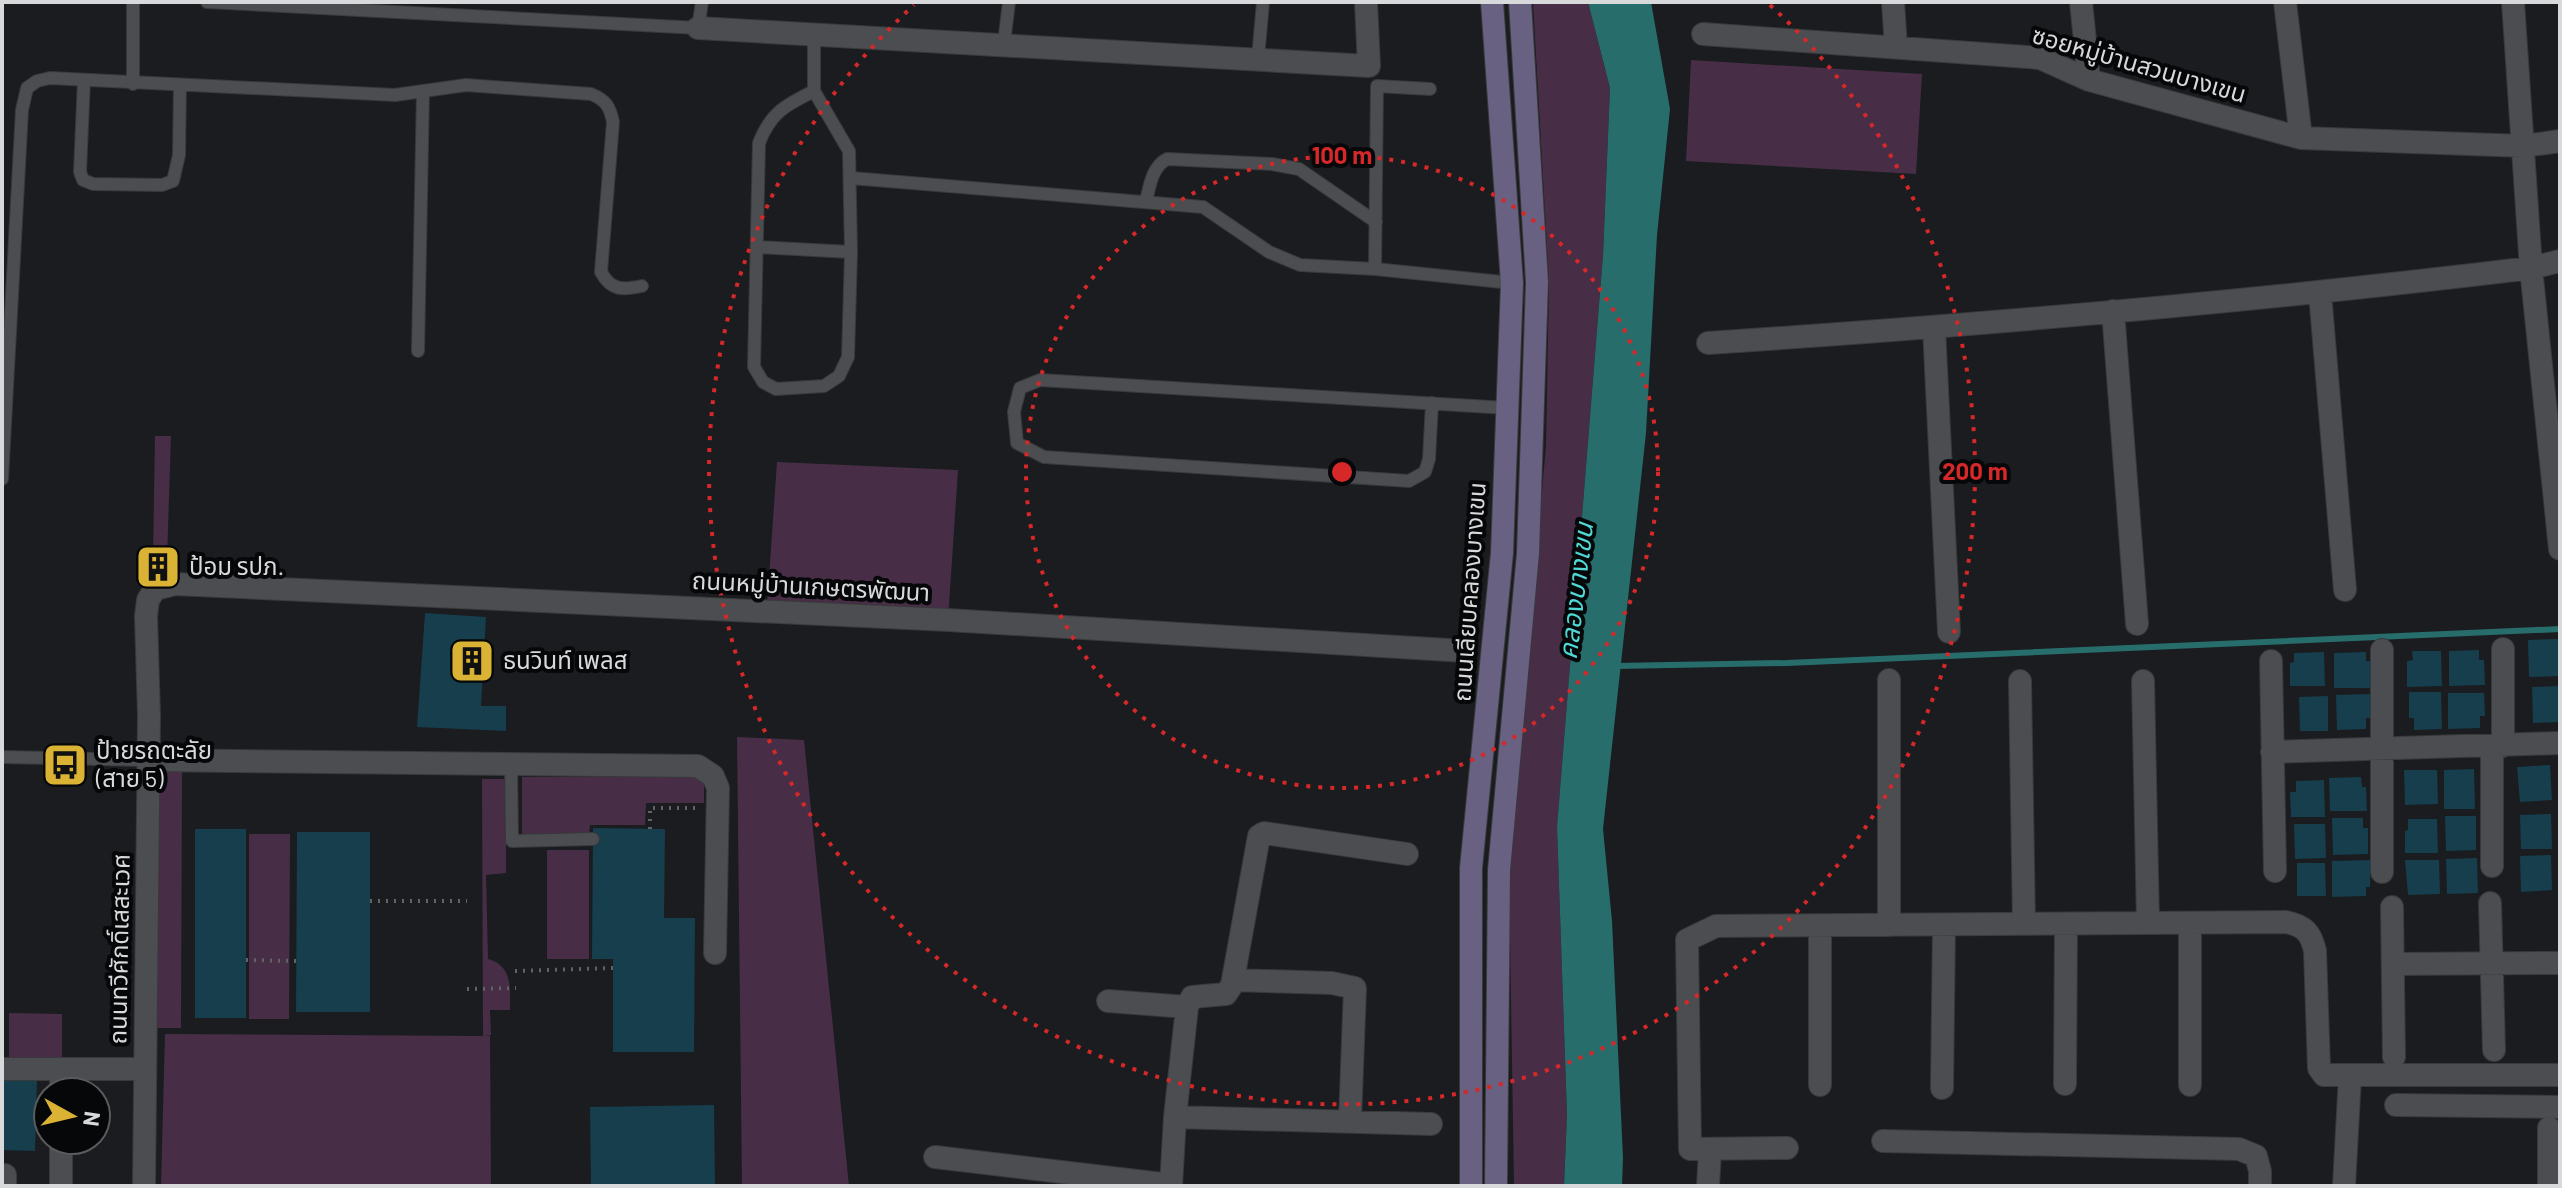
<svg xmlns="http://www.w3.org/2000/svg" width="2562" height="1188" font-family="Barlow,'Noto Sans Thai',sans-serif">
  <rect width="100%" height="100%" fill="#1a1c1f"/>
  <path fill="#472e46" d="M1533,2H1588L1610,88L1603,255L1557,827L1567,1115L1564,1186H1514L1509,876L1546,445L1549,283Z
    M1691,60L1922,74L1916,174L1686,161Z
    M155,436H171L167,559L153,558Z
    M777,462L958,470L948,620L767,606Z
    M737,737L804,740L849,1186H742Z
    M158,772H182L181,1028H157Z
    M704,776V803H646L645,825H590L589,836L522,837V777Z
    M482,779H506V873L486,875L488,959C513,966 510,988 510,1010H490L491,1035L485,1036H490L491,1186H161L165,1034L483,1036Z
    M249,834H290L289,1019H249Z
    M547,850H589V959H547Z
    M9,1013L62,1014V1059L9,1058Z"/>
  <path fill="#276d6c" d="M1588,2H1651L1670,109L1657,235L1646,433L1603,829L1612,921L1623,1158L1622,1186H1564L1567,1115L1557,827L1603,255L1610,88Z"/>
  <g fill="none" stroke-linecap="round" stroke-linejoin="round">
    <path stroke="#276d6c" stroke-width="6" d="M1616,666L1787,663L2560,629"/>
  </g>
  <path fill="#163e4d" d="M153,560H163L164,570L153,569Z
    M425,613L486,617L481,706H506V731L417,727Z
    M2558,639L2559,676L2529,677L2528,640Z
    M2479,650V660H2484L2485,685L2449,686V651Z
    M2412,651H2441L2442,686L2407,687V661L2413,660Z
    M2324,652L2325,686H2290V663L2294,662V653Z
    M2366,652V661H2370V688H2334V653Z
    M2559,686L2560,722L2533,723L2532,687Z
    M2409,692H2441L2442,729L2414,730V718H2409Z
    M2448,693H2484L2485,716H2480V728L2448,729Z
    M2370,694L2371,718H2366V729L2337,730L2336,695Z
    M2328,696V731H2300L2299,697Z
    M2550,765L2552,800L2520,802L2517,767Z
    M2474,769L2475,809H2444V770Z
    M2404,770H2437L2438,804L2405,805Z
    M2361,777L2362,787H2366L2367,811H2330L2329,778Z
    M2324,780L2325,817H2291L2290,792H2296V781Z
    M2551,814L2552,849H2521L2520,815Z
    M2445,816H2476V850L2446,851Z
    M2332,818H2363V828H2368V854L2333,855Z
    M2408,819H2437L2438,853H2405V831L2408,830Z
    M2294,824H2325L2326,858L2295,859Z
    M593,828L665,829L664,918H695L694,1052H613V959H592Z
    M195,829H246V1018H195Z
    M297,832H370V1012H296Z
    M2551,855L2552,890L2521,892L2520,856Z
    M2477,858L2478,893L2447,894L2446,859Z
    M2370,860V887H2366V896L2332,897V861Z
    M2405,860H2439L2440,894L2408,895Z
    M2297,863H2325L2326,896H2297Z
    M2,1079L37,1080L35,1151L2,1150Z
    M714,1105L715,1186H591L590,1107Z"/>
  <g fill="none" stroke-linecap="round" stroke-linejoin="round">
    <g stroke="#38393b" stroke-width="14">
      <path id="service" d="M207,2L698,28L702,2
        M814,34V91L849,151L851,252L848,357L839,376L824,386L776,389L763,382L754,367L759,143C771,112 786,105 814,91
        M1004,43L1009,2
        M1258,58L1263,2
        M84,80L80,172L83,180L93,184L162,185L173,181L179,155L180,85
        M133,84V2
        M851,178L1203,207L1269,252L1300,265L1375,269L1512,283
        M1146,201C1150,185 1152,167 1167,159L1272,164L1299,169L1376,222
        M757,247L851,252
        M1375,269L1377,86L1430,89
        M418,351L423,91
        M1432,403L1429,459L1425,472L1409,481L1044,457L1017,443L1014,412L1020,388L1040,380L1507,408
        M2,479L22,110L27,88L37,81L50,78L395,95L466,85L591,94C606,100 610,107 613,122L601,272C611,291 623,290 642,286
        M2,757L147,760
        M511,764L512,841L593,839"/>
    </g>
    <g stroke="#38393b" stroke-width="24">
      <path id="minor" d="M1893,2L1896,47
        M2081,2L2089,80
        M2285,2L2301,138
        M2513,2L2531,268L2560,549
        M698,28L1369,66L1366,2
        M1703,34L2040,58L2089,80L2301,138L2524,146L2560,141
        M2320,293L2345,590
        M2113,311L2137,624
        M1934,328L1949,632
        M1708,343C1983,325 2258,301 2531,268L2560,261
        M2503,649V746
        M2382,650V872
        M2271,661L2275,871
        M2020,681L2024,924
        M2143,681L2148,922
        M2272,752L2560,743
        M147,760L698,766L713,776L718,788L715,953
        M2492,866V747
        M2490,903L2494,1050
        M2392,907L2394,1057
        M1889,925V680
        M1820,926V1085
        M2393,964L2560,963
        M1233,980L1332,983L1355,988L1350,1121
        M1108,1001L1187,1007
        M2,1069H134
        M2065,1084L2066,924
        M2190,1085V923
        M1942,1088L1944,925
        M61,1092V1069
        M2396,1105L2560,1107
        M1175,1117L1431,1124
        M1883,1141L2239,1149L2256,1156L2260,1171V1186
        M1787,1148L1690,1149L1687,940L1716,926L2286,922C2305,926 2311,933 2315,951L2319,1068L2324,1075H2560
        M935,1157L1171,1185
        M5,1186V1175
        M61,1186V1140
        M144,1186L149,716L146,616L148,600L155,589L175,584L948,620L1465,651
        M1171,1186L1175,1117L1187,1007L1192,997L1226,994L1232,985L1259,836L1264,833L1407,854
        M1708,1186L1710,1150
        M2344,1186L2350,1076
        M2549,1186V1128"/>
    </g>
    <g stroke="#38393b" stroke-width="24">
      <path id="secondary" d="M1471,1186V868L1502,553L1512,283L1492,2
        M1496,1186L1499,870L1528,553L1537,282L1520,2"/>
    </g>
    <path stroke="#616365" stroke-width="4" stroke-dasharray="2 6" stroke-linecap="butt" d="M650,829V808H699
      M370,901H467
      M246,960L296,961
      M515,971L613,968
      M467,989L516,988"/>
    <use href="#service" stroke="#4b4d50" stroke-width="12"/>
    <use href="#minor" stroke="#4b4d50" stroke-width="22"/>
    <use href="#secondary" stroke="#686181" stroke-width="22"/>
  </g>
  <g fill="none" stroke="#d62828" stroke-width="4" stroke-dasharray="4 8">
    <circle cx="1342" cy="472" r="316"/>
    <path d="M1770 5A633 633 0 1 1 914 5"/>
  </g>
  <defs>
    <g id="building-square" transform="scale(2.3)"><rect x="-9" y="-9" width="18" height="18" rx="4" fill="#dab334" stroke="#060708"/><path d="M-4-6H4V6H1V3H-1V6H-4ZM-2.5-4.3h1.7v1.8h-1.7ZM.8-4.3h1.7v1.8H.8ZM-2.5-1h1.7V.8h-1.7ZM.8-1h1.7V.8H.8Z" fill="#111"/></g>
    <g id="bus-square" transform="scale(2.3)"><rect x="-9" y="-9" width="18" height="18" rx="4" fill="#dab334" stroke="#060708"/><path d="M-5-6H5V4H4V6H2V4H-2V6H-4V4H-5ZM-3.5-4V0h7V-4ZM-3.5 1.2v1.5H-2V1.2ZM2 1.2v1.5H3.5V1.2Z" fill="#111"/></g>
  </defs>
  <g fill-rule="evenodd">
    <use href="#building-square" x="158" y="567"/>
    <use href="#building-square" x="472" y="661"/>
    <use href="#bus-square" x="65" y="765"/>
  </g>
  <g text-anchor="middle" stroke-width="8" stroke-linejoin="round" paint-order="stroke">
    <g font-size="24" fill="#d8d9db" stroke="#060708">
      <text transform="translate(2139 65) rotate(16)" y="8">ซอยหมู่บ้านสวนบางเขน</text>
      <text transform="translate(811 587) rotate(3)" y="8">ถนนหมู่บ้านเกษตรพัฒนา</text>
      <text transform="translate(1470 592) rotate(-86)" y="8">ถนนเลียบคลองบางเขน</text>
      <text transform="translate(120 949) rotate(-89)" y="8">ถนนทวีศักดิ์เสสะเวศ</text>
    </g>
    <g font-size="24" fill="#d8d9db" stroke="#060708" text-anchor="start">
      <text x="189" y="575">ป้อม รปภ.</text>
      <text x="503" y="669">ธนวินท์ เพลส</text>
      <text x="96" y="759">ป้ายรถตะลัย<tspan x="96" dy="28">(สาย 5)</tspan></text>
    </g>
    <g font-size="26" font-style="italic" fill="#4fd8d5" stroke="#060708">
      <text transform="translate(1576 591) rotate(-83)" y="9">คลองบางเขน</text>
    </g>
  </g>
  <circle cx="1342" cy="472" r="12" fill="#d62828" stroke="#060708" stroke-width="4"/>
  <g font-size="24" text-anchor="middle" font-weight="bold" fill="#d62828" stroke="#060708" stroke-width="8" stroke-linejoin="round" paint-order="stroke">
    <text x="1342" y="164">100 m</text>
    <text x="1975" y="480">200 m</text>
  </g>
  <rect width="2562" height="1188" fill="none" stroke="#d8d9db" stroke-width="8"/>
  <g transform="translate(72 1116) rotate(98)"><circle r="38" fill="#060708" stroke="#5a5b5c" stroke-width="2"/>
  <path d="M0-6L14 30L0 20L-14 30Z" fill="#dab334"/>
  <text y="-12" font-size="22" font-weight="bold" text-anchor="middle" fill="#d8d9db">N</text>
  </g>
</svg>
